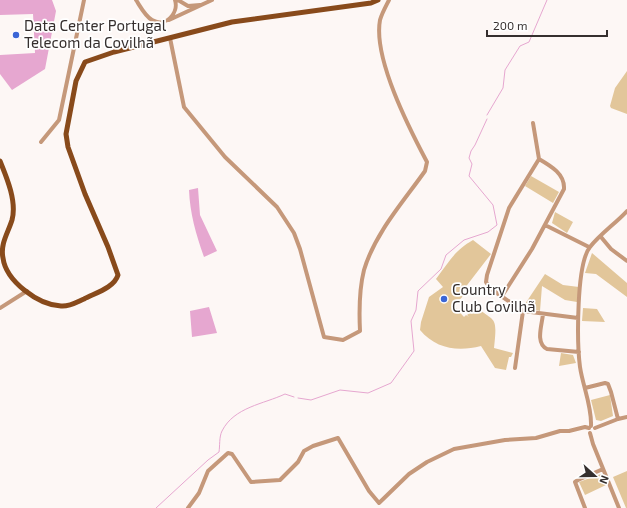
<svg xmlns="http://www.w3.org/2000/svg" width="627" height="508" font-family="'Exo 2',sans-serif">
  <rect width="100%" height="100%" fill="#fdf7f5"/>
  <path fill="#e2c69a" d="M627,71V114L611,108L610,106L615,88Z
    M531,176L559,192L553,203L525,186Z
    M555,212L573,222L567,233L552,223Z
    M473,240L491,254L461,293L463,296L454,306L464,317L466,315L469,317L467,315L471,312L470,311L473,308V304C494,324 498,312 494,348L513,353L511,357H509L506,370L495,368L481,346C458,352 436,349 420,330L421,322L429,297L443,287L436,279C449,262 454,251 473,240Z
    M592,253L627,283V297L596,274L585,273Z
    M545,274L563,285L579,287L577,302L565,300L542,286L540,311L523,307Z
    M583,308L597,309L605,322L582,321Z
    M561,353L573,355L576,363L559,366Z
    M610,395L613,416L601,421L596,420L591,400Z
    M627,471V508H626L613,477Z
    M601,474L606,485L585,495L579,482Z"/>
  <path fill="#e6a7d0" d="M0,0H52L56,11L45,69L12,90L0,74V55L35,53L33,14L0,15Z
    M198,188L200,215L217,251L204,257C196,234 190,214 189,190Z
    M209,307L217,333L192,337L190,311Z"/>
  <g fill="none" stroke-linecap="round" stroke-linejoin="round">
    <path stroke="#e6a7d0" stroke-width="1" d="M487,115L503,88L505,70L520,46L529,42L547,0
      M298,398L311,400L340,390L368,393L391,383L414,351L411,321L416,310L418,291L441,269L446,255L464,240L488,232L497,225L493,205L469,176L472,164L469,158L471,151L475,145L487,119
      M156,508L208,460L219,452C220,446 219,437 222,431C234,407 264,404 285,394L294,397"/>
    <path stroke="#c5987a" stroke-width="4" d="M136,0C140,6 145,16 152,20C166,28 179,13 175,0
      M178,0L188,6L200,5
      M169,20L212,0
      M170,38L184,107L225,157L277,207L294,233L300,249L324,337L343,340L360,331C359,311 359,290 364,270C375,233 404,201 425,171L427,162C409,128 373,58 380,20C382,13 386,6 389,0
      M533,123L539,159L509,208L487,275L486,282L491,289L523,311L578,318
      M41,142L59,120L84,0
      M545,225L589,247
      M601,237L611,249L627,261
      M502,296L532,249L564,189C565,174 551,166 539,159
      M0,308L27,291
      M543,314C542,325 535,343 547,349L579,352
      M515,368L523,311
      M585,388L605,383L608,384L611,392L618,419
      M591,426C592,406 583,387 580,367C577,344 576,264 590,247C600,234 616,223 627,211
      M595,428L618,419L627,417
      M590,433L593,444L619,508
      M188,508L199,493L208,471L228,453L232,454L251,482L280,480L298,462L304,451L313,446L338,438L369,491L379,503L409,474L427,462L454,449L505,440L536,438L560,431H569L585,427L589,428
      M585,508L575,482L578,480L603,469"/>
    <path stroke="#884a1b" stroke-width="5" d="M0,161C7,178 17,202 12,220C8,233 0,244 3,258C6,281 38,305 61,306C69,307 77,302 84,299C95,293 114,288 118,275L108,247L85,194L68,147L66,134L76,81L85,62L114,52L232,22L371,3L378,0"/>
  </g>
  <g fill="#3b66d7" stroke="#fff" stroke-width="1.5">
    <circle cx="16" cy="35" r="4"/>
    <circle cx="444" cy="299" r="4"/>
  </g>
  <g text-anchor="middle" stroke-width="3.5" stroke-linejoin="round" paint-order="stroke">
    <g font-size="15" fill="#352f2e" stroke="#fff" text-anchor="start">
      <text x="24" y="31">Data Center Portugal<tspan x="24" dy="17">Telecom da Covilhã</tspan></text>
      <text x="452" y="295">Country<tspan x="452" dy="17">Club Covilhã</tspan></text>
    </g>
  </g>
  <g transform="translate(595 476) rotate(111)" stroke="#ffffff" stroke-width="3" paint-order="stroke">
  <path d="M0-3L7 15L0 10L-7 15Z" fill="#352f2e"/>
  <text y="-6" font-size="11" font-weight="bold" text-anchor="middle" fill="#352f2e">N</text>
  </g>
  <path d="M487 30v6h120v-6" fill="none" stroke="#352f2e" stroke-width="2"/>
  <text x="493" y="30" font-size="12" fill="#352f2e" stroke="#ffffff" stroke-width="3" paint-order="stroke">200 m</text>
</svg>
